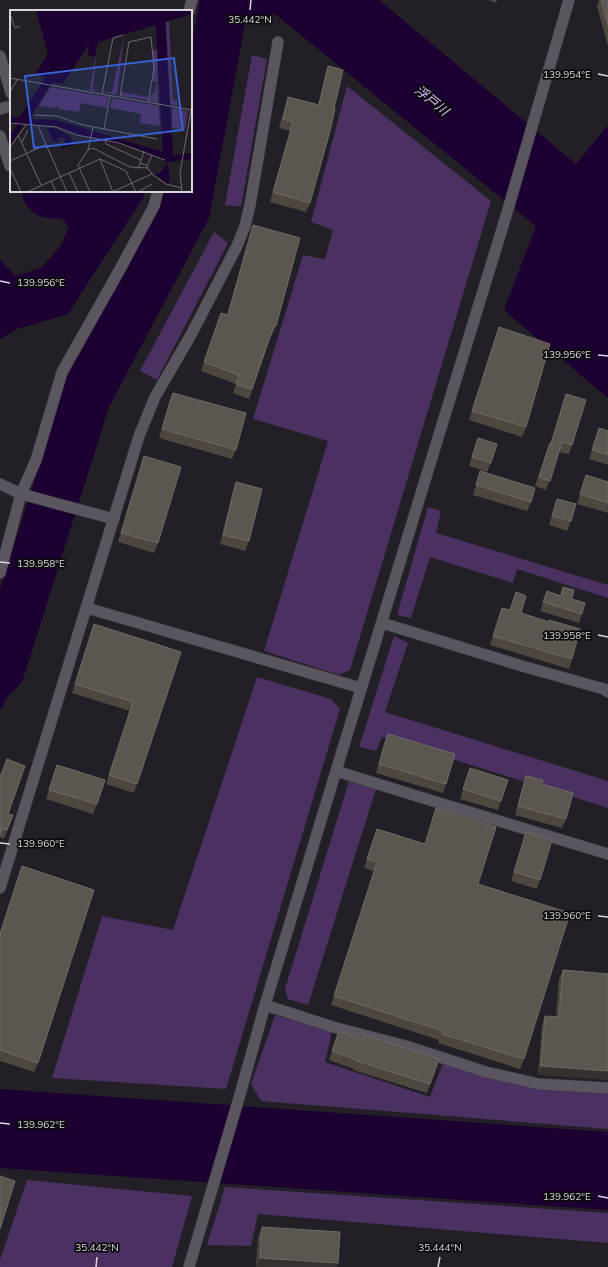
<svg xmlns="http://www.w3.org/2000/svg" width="608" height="1267" font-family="Mulish,'Noto Sans JP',sans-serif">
  <rect width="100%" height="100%" fill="#231f27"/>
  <path fill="#4a3162" d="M252,55L267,59L241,207L225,205Z
    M347,86L491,201L350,670L339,675L264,651L328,441L253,419L303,255L325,259L333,230L311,222Z
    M214,232L228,243L157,380L140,371Z
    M428,507L441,511L436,533L608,585V598L517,569L513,583L430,557L411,618L397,615Z
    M394,636L408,643L385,712L608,781V808L382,737L376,751L359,747Z
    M257,677L331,699L340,709L226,1089L52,1078L102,916L173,930Z
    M349,781L376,789L308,1005L288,999L285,989Z
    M275,1015L332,1032L325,1062L430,1097L443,1063L608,1093V1129L261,1101L251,1084Z
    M27,1180L192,1196L172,1267H0V1260Z
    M225,1187L608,1213V1243L258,1214L251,1246L207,1245Z"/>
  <path fill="#1c0031" d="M200,0H379L576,164L608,125V398L504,310L536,226L275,14L245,24L209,218L109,407L22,682L7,697L0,711V590L67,377L161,204L163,191H191V48Z
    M22,191H144V196L68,314L17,329L0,339V260L16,276L41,268L60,247L69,227L62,219C55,218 46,219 40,216C31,213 21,200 22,191Z
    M0,1089L608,1132V1210L0,1168Z"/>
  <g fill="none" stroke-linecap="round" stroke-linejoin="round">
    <g stroke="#3d3a41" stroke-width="12">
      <path id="minor" d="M189,11L192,0
        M0,56L11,93
        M0,109L11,106
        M0,136L10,166
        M0,484L21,494L114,519
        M0,573L21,494L36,460L62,372L119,271L154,206L158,191
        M87,608L361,688
        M382,623L522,666L604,689L608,692
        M336,771L423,798L608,854
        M0,888L139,436L155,397L192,333L237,246L245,226L250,205L278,42
        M265,1005L333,1027L406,1046L486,1072L539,1084L608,1088
        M189,1267L239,1098L265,1005L336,771L506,216L569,0"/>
    </g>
    <use href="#minor" stroke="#5a555f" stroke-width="11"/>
  </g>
  <path fill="#4d473f" d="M488,0H497L496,3Z
    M599,0H608V46L597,6Z
    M328,66L310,203L306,212L270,202L290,131L279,128L285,107L288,97L318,105L325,76Z
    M253,225L276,326L272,335H271L249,399L233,393L236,384L201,371L221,313L227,315L250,234Z
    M499,327L526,427L522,437L469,420Z
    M173,393L236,450L232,459L159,438L169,402Z
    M566,394L572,445L569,454L559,452L546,490L535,486L546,453L550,443V444Z
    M599,428L608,431V465L589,459Z
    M478,438L491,463L487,472L469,466Z
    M144,456L158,543L154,553L118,542L141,465Z
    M480,471L531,502L527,511L473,495Z
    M586,475L608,482V513L577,504Z
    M236,482L249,541L245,551L220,544L233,491Z
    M557,499L571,521L567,531L549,525Z
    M563,587L582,614L579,623L540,611L547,591L560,596Z
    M502,608L521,613L572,659L569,669L490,645Z
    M94,624L181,652L134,793L106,784L130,711L72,693Z
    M388,734L446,784L443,793L376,773L384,743Z
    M57,765L97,804L93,814L46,799Z
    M470,768L501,801L498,810L460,799Z
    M526,776L566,819L562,828L515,815L523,785Z
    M0,777L8,814L13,815L4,839L0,837Z
    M436,808L478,884L524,1059L520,1069L438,1043L439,1040L331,1005L374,871L364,868L377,829L425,844Z
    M526,832L540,880L537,889L511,881Z
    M22,866L38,1063L34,1072L0,1061V933Z
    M563,970L608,974L538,1075L542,1025L545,1016L556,1017L559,979Z
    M339,1031L363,1039L439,1059L427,1093L353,1070L354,1069L329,1060Z
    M262,1227L337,1267H256L258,1237Z"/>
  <path fill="#36302e" d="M541,1066L608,1071V1080L538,1075Z
    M260,1258L338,1263L337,1267H256Z"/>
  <path fill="#5c5650" stroke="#706a66" d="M601,0H608V25Z
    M328,66L343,70L334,109H335L330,131L310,203L273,192L293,122L283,119L288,97L319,105Z
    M253,225L300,238L276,326L274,325L252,389L236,384L239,375L204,362L221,313L228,315Z
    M499,327L550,344L526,427L472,411Z
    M173,393L246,413L236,450L162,429Z
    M566,394L586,400L572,445L562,442L550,481L539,477L550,443L551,444Z
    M599,428L608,431V455L592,450Z
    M478,438L497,444L491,463L472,457Z
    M144,456L181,467L158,543L121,533Z
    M480,471L535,488L531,502L476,485Z
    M586,475L608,482V503L580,494Z
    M236,482L262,489L249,541L223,535Z
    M557,499L576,504L571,521L552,516Z
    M563,587L574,590L572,599L585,603L582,614L543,602L547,591L561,596Z
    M516,592L526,596L521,613L549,622V620L580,629L572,659L493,636L502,608L510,610Z
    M94,624L181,652L137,784L109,775L133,702L75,684Z
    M388,734L455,754L446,784L379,764Z
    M7,759L25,766L8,814L13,815L7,830L2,828L0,835V777Z
    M57,765L105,780L97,804L49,790Z
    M470,768L508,780L501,801L463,789Z
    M526,776L543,780L542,784L573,793L566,819L518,806Z
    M436,808L496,827L478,884L570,913L524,1059L442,1034L443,1031L334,996L377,862L367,859L377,829L425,844Z
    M526,832L552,840L540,880L514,872Z
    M22,866L94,890L38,1063L0,1050V934Z
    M563,970L608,974V1071L541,1066L545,1016L559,1017Z
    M339,1031L364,1040L365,1035L439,1059L430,1084L357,1061V1060L332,1051Z
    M0,1176L15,1181L0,1229Z
    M262,1227L340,1232L338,1263L260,1258Z"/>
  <path fill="none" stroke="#dad7dd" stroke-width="1.5" d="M250,10L251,0M598,74L608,76M0,281L10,283M598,355L608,356M0,562L10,563M598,635L608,637M0,843L10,844M598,916L608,917M0,1123L10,1124M598,1196L608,1198M96,1267L97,1257M438,1267L440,1257"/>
  <g text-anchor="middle" stroke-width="3.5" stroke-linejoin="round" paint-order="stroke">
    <g font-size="13" font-style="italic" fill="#dbbbff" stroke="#0b0a0d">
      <text transform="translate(432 100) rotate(39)" y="5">浮戸川</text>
    </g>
  </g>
  <g transform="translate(10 10)">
    <rect width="182" height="182" fill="#231f27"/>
    <path d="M159,11L163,90L167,91V96L160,94L156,12ZM114,25L107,85L93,82H102ZM87,38L83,79L90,82L77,80L80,79ZM143,40H147L148,93L139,91L141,84H144L147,72L143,71ZM40,77L98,87L97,98L71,93L69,102L49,99L46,96L45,98L29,96ZM111,82L138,87L137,90L111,86ZM102,88L149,96L150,116L130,113L131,104L100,98ZM162,98L178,101L175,120L162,118Z" fill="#4a3162"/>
    <path d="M26,0H182V4L155,12L163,145L182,143V149L158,152L126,138L67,125L45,116L14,114L0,136V126L7,115L0,113V107L9,108L35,68L26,63L38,44ZM146,15L153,142L46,110L23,109L21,106L43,72L53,74L79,34L78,45L85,47L88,32ZM37,118H45L60,126L64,136H56L51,140L55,129L50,127L48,132H44ZM157,153L160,168L158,174L144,164L150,163Z" fill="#1c0031" fill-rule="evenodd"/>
    <path fill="none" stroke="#6c6970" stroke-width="1" d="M0,4L5,18L10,16M0,68L182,100M0,82L7,70M92,84L103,28L113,25M110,87L119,32L141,27L144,59L138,92M25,105L47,106L73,115L147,129M0,113L46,117L67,125L109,133L155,150M28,116L57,182M94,119L100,86M8,125L31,175M95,130L96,134L131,150M12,132L18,120M0,137L16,115M78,140L83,138L120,157L138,158M90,149L103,182M0,151L35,135M130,153L136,155L142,164L156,174L171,178M137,156L142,145M0,158L11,182M128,159L134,141M59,163L68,182M41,171L46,182M17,182L90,149L116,161L126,182M80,182L68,155L78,140L83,117M102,182L142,164M128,182L142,174M172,182L170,163L181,100"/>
    <path fill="#3963d9" fill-opacity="0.15" stroke="#3963d9" stroke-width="2" d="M164,48L173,120L24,138L15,66Z"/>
    <rect width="182" height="182" fill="none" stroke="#dad7dd" stroke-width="2"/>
  </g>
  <g font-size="10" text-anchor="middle" fill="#dad7dd" stroke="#0b0a0d" stroke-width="3.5" stroke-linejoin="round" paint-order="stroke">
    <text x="250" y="23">35.442°N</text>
    <text x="567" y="78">139.954°E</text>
    <text x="41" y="286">139.956°E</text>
    <text x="567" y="358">139.956°E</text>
    <text x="41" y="567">139.958°E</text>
    <text x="567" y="639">139.958°E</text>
    <text x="41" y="847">139.960°E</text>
    <text x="567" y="919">139.960°E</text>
    <text x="41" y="1128">139.962°E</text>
    <text x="567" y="1200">139.962°E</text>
    <text x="97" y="1251">35.442°N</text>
    <text x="440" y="1251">35.444°N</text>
  </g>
</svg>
